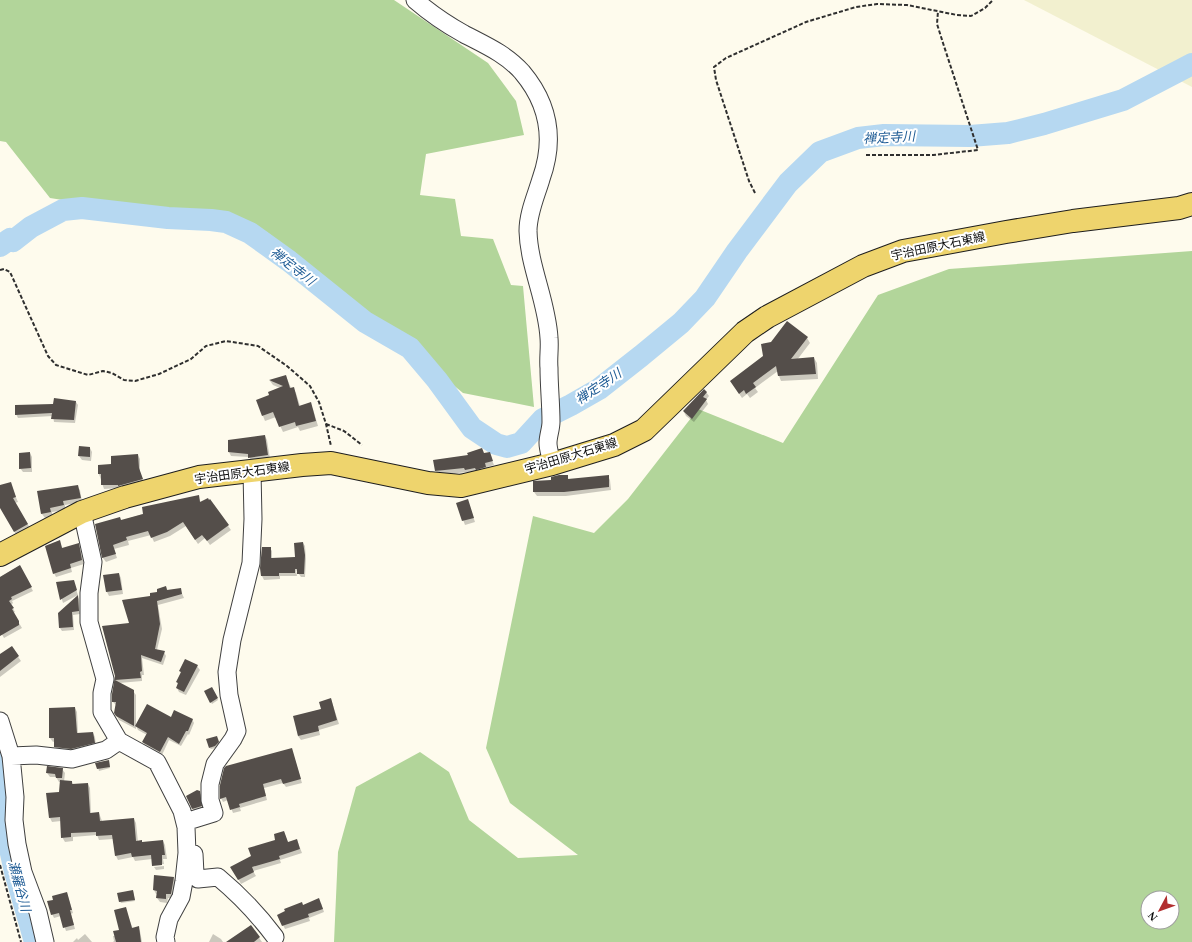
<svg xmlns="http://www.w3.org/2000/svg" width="1192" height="942" font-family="'Times New Roman','Noto Sans JP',serif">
  <rect width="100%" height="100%" fill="#fefbed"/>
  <path fill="#f2f0cf" d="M1024,0H1192V87Z"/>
  <path fill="#b2d59a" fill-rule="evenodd" d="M0,0H394L488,63L516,101L524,135L426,154L420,195L455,199L461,236L493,239L511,285L523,286L534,407L463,393L267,232L50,198L6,142L0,141Z
    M1192,251V942H334L338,852L356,787L420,752L449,772L469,820L518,858L578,855L510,803L486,748L533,516L594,533L628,499L698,409L783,443L878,295L949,269ZM1148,898H1172V922H1148Z"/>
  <path fill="#0003" d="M807,338L810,343L797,360L814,358L817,363L818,379L781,381L779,376L778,371L755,388L758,392L750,398L747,394L742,398L734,386Z
    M286,376L291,388H293L296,393L300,406L310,404L313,409L318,426L300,431L298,427L283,432L276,417L265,421L263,416L271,396L280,388L273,385L270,381Z
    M706,392L709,396L706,400L708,404L694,422L686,416L684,412Z
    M76,402L78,405L75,423L54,422L53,416L18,418L16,414L54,404Z
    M265,436L267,440L270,459L252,461L249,457L231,456L229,452Z
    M90,448L92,452L91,461L82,460L79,456Z
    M30,453L32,457V472H23L20,468Z
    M489,453L494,465L487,467L488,471L468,474L467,472L441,475H438L436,471Z
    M138,455L140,459V472L144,483L120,488L104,489L99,474L112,465Z
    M567,476L569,480L608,476L610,480L611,490L566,496H537L534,492V482L552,481Z
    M10,483L18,502L15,503L30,528L17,536L0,506V486Z
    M77,486L80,490L82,502L65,505V510L52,512V516L45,518L42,514L38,492Z
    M198,496L201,503L209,500L231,530L210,545L205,538L198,544L186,526L170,536L154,542L151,535L128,541L129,545L114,549L117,558L106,562L103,558L96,525L121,521Z
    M468,501L475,522L465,525L457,504Z
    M59,541L63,549L78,544L80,548L84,564L71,568L72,572L56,577L54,573Z
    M303,543L305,546L306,559L305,577H301L296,570L297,576H280V579L264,580L262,576L270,548L272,551V559L297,558Z
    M19,566L33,591L12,601L13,603L11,605L15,612L13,613L22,628L4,638L0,631V577Z
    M119,574L121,578L123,594L109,596L107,592L104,576Z
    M73,581L78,595L63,603L57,583Z
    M166,587L168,591L180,589L184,598L158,605L162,629L157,650L164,652L166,656L163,665L142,658L144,675H142V681L119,683L133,691L136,695V729L119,720L115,713L116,705L113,702L116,677L130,624L151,597Z
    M78,597L79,599L80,614L73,615L74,630L62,631L60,628Z
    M11,647L21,661L0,677V655Z
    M197,666L200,670L186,695L179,692L177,688L178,685L177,682L181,673L180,671Z
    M212,688L218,700L212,704L205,692Z
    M331,699L339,724L319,730L320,735L301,740L298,736L294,717L322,709Z
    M75,708L77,712L78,734L93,733L95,737L96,746L74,752L58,751L55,747V741L53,742L50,738Z
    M171,718L192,719L194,723L189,735L188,734L181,746L169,740L162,755L145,746L143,742L147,735L138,730L136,726Z
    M218,738L219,744L216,748L211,749L210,748Z
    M292,750L302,783L286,787L283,783L264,788L267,800L240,808L241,811L233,813L228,800L223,802L221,798Z
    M109,762L110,768L99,771L97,764Z
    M62,769L65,773L64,782H72L74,785L88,784L90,788L91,814L99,813L102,821L134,819L136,823L138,842L142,843L163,841L165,845L167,859H163L164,864L153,865L152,859L135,861L133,857L118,860L116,856L113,839L99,840L97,835L73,837V841L65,842L62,837L61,821L52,822L50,818L60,793V782H59L56,777H50L47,773Z
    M199,792L202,796L203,811L195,813L187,797Z
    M284,832L288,843L297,840L302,853L280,860L281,863L253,871L256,876L241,884L232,867L252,857L277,840Z
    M164,866V869L156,870L154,867Z
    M174,878L176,882L173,898H168L167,903L160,902L157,898L158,894H156L154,890Z
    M133,891L135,901L121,903L120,901Z
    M67,893L73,913L71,914L75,929L66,931L61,916L54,918L52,914L54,900Z
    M321,903L324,912L309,918L310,921L285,929L283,925Z
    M125,908L133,929L138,927L140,931L142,942H113L114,941L113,936H115L120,930Z
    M251,926L262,942H230Z
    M85,934L92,942H73L77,938L78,940Z
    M213,934L221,939L223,942H209Z"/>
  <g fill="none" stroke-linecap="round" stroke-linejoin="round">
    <path stroke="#b6d8f1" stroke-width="22" d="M0,246L10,239L13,241L31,227L63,210L82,208L168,218L211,220L226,222L250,233L289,261L365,322L410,348L437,380L472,428L496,444L507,447L521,443L543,419L571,405L599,389L641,356L681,323L705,298L737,251L788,183L820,152L858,138L884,135L970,136L1008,133L1044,124L1123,100L1192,64
      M0,758L5,826L15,872L35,942"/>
  </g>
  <path fill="#544e4a" d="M787,321L808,337L791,359L814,357L816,374L778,376L776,366L753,383L756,387L746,394L744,390L739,394L730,381L763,356L761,344L771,342Z
    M286,375L290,388L294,387L299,406L311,402L316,421L296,426L295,422L279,427L273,412L262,416L256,400L269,395L268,392L283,386L269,380Z
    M704,389L707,392L703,397L707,399L692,419L683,411Z
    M54,398L76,401L74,420L51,419L52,413L15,415V405L53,404Z
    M265,435L268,455L248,458V454L228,452V440Z
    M79,446L90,447V457L78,456Z
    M482,448L484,453L490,452L493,461L485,463L486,467L476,470L475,468L465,470L464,468L435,471L433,460L468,455L467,453Z
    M30,452L31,468L19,469V453Z
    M138,454L139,468L143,479L118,486V485H101V474H98V465L111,464V456Z
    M559,475H568V479L609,475V487L564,492H533V481L551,480V477Z
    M11,482L16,497L13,498L28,524L14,532L0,508V485Z
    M78,485L81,498L63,501L64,505L50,508L51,512L41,514L37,491Z
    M199,495L200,502L208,498L209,500L210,499L229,525L207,541L202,535L195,540L183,522L167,532L151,538L148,531L126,537L127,540L113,545L116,554L102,558L95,524L120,517L121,520L143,514L142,507Z
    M468,499L474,518L462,521L456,503Z
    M60,540L62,548L79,543L82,560L70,564L71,568L53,574L45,546Z
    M303,542L305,555L304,574H297V569H295V573H279V576H261L260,568L262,547H271V558L295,557L294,543Z
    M20,565L32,587L11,597L12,599L9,601L14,608L12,609L19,621V625L0,636V577Z
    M119,573L122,590L106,592L103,575Z
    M74,580L77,590L60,600L56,582Z
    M166,586L167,590L181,588L182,594L157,601L160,624L155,649L165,651L161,662L141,655L142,671L140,672L141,678L115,680L134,690V726L116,716L114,713L116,702H112V694L115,676L102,626L129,623L122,600L150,596V593L157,592V589Z
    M78,595L79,611L72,612L73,627L59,628L58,613Z
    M12,646L19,656L0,671V654Z
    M185,659L198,665L184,692L176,688L178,683L176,682L181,672L179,671Z
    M212,687L218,698L210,703L204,691Z
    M331,698L337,720L318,726L319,731L298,736L293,716L321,709L319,702Z
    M147,704L171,717L174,710L193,719L188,731H186L179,744L168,737L160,752L142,742L147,733L135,726Z
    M75,707L77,733L93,732L95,743L71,749L54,747V738H49V708Z
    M217,736L219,742L215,746L209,748L206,739Z
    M292,748L301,779L283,784L281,779L263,784L266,796L239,804L240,807L230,810L226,797L220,799V785L224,768L226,766Z
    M109,760L110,767L97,769L95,763Z
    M47,766L63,768L62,778H56L55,774L46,773Z
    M60,780L72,781V784L88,783L90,813L99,812L100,821L134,818L136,841L142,840V842L163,840L165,855H162V865L152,866L151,855L132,857L131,853L115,856L112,835L96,836V832L71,833V837L61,838L60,817L49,818L46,793L59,792Z
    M197,790L200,791L202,806L192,809L186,796Z
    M284,831L288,842L297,839L300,849L279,856L280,859L252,867L254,872L238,880L230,867L251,856L248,848L275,840L274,834Z
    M154,875L174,877L171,894H166V899L156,898L157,891L153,890Z
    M133,890L135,900L119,902L117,893Z
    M67,892L72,910H70L74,925L63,928L59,913L51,915L47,901L53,900L52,896Z
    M319,898L323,909L308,914L309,917L282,926L277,915L285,911L284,909L302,902L303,905Z
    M126,907L132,928L139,926L141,942H116L113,931L119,930L114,910Z
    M251,925L260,937L254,942H226Z"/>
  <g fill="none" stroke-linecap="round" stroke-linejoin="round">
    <g stroke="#404040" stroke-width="19">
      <path id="minor" d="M415,0C430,13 446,24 464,34C485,45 506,54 522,72C549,104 555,140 541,179C536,196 528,213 528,231C529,267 547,301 549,338C550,348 548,358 549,368C549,386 551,404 551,422C551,429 548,436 548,443C548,450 551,457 552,464
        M82,512L93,562L89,593V622L105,679L102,693V712L119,741L157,762L182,811L186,827L187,853L184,881L181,897L169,919L165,937L166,942
        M0,721L11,756L15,797L14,820L17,844L23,872L38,912L45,942
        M11,756L36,755L72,759L106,750L119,741
        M185,822L214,813L210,800V784L215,764L233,739L237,731L229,695L227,672L232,640L251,563L253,519L252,471
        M194,854L195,874L198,879L218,877C241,896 257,913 275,937"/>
    </g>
    <g stroke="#1e1e1e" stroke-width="24">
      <path id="major" d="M0,555L82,512L125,497L199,477L302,465L331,463L428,483L461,486L552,464L614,445L644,430L745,332L767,317L863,266L903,251L1006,232L1073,221L1179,208L1192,204"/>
    </g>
    <path stroke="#2f2f2f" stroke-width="2" stroke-dasharray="4 2" stroke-linecap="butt" d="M866,155H933L978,150L943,43L937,24L938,11
      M755,193L749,181L716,80L714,67L726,58L806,22L856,7L877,4L907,5L957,15L971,16L985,8L993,0
      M0,270L4,269L10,272L48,356L56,365L88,375L103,371L112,373L124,380L135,381L159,374L191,359L206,346L226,341L258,346L287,366L310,386L319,402L326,424L331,446
      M326,424L344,431L362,445
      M0,865L21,942"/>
    <use href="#minor" stroke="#fff" stroke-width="17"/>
    <use href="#major" stroke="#eed46d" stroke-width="22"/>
  </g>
  <g text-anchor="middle" stroke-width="4" stroke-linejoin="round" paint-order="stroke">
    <g font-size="12" fill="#0d0d0d" stroke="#fff">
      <text transform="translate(938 246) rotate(-12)" y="4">宇治田原大石東線</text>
      <text transform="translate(571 456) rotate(-17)" y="4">宇治田原大石東線</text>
      <text transform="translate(242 473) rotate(-8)" y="4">宇治田原大石東線</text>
    </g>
    <g font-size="13" font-style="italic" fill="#1f5c95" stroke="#fff">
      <text transform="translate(889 137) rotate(-3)" y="5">禅定寺川</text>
      <text transform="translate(293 266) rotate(38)" y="5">禅定寺川</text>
      <text transform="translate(598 386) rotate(-34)" y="5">禅定寺川</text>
      <text transform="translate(20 886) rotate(75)" y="5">瀬羅谷川</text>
    </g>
  </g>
  <g transform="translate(1160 910) rotate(229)"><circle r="19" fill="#ffffff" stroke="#9e9e9e"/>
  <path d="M0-3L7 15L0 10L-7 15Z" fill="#b22f30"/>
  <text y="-6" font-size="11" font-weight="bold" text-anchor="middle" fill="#0d0d0d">N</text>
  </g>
</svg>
